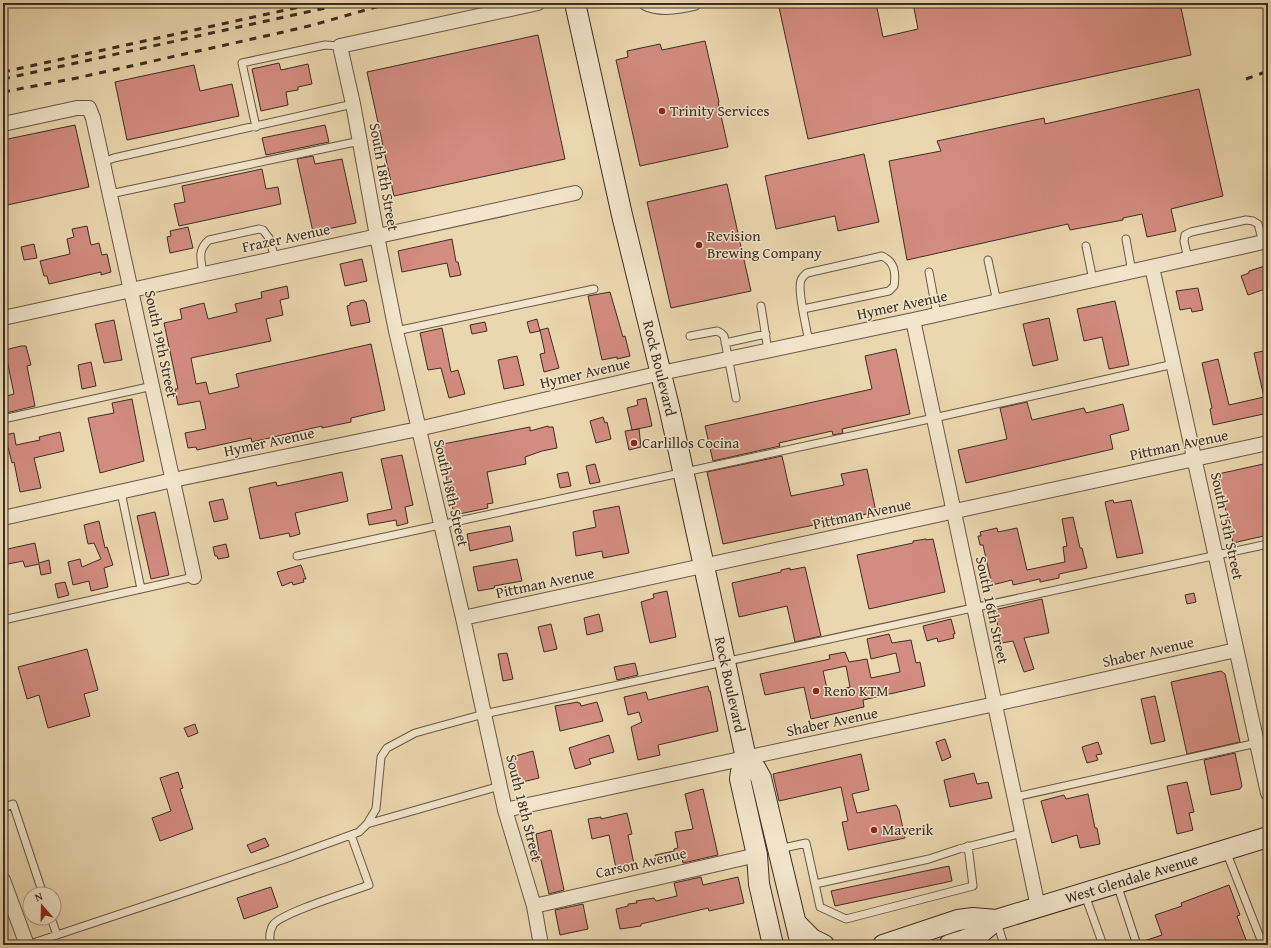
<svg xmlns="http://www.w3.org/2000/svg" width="1271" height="948" font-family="'Gentium Book Plus',serif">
  <rect width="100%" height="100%" fill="#ebd7af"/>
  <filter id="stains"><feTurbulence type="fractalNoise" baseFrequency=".005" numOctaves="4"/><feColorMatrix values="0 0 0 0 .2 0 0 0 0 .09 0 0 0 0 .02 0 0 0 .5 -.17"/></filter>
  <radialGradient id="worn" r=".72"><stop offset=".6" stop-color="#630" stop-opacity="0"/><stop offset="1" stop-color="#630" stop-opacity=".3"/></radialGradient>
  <path fill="#d38c80" stroke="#3d2e24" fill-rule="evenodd" d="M778,3H876L883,37L918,29L913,3H1180L1191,55L808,139Z
    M538,35L565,159L394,196L367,72Z
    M705,41L719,102H718L728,147L640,166L616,60L628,57L627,51L660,44L662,50Z
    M279,63L281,70L308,64L312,84L298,87V90L286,92L288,105L261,111L252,69Z
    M194,65L200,91L232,84L239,116L127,140L115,82Z
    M1199,89L1223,196L1171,209L1176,231L1147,237L1142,214L1123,218V220L1070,230L1068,224L907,260L889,161L941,151L937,141L1044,118L1045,124Z
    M75,125L89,187L3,206V140Z
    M325,125L329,142L266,155L262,138Z
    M864,154L879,222L838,231L835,216L776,229L765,176Z
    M313,156L315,164L342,159L356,223L313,232L297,159Z
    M262,169L266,189L278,187L281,204L179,226L174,204L185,202L182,186Z
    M727,184L751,291L671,308L647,202Z
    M87,226L91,245L99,243L102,255L107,254L111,272L101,275V272L49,284L47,276H44L40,261L70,254L67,239L74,237L72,229Z
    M188,227L193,248L170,253L167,237L171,236L170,231Z
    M452,239L456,262H458L461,275L450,277L447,263L402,272L398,251Z
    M34,244L37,258L24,260L21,247Z
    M362,259L367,281L345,286L340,264Z
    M1268,265V288L1248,295L1241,276L1249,273V271Z
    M287,286L289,298L280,300L283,315L266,319L271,341L191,358L196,384L206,382L209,394L239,387L236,374L371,344L385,410L351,418V422L322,428V426L252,442L251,438L197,450L196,447L188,448L185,433L206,429L200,401L178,405L175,389H178L164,323L182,319L180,309L204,303L208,319L237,312L235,304L262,298L261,292Z
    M1198,288L1203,310L1192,312L1191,308L1180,310L1176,291Z
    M610,292L623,337L625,336L630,356L617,359V357L602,360L588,296Z
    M364,300L365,302H366L370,322L351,326L347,306L350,305V303Z
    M1115,301L1129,365L1109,369L1102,337L1084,341L1077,309Z
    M1049,318L1058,360L1033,366L1023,324Z
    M537,319L540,331L530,333L527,322Z
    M114,320L122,360L104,363L95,324Z
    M485,322L487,331L472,334L470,325Z
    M442,328L451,372L458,370L465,394L449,398L441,368L428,370L420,333Z
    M548,328L559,368L544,372L540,354L545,353L540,330Z
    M21,346H26L31,365L27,366L35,406L6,413L3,397L14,394L5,350Z
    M896,349L910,414L842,429L843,433L833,435L832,431L779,443L780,446L713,461L705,426L872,389L865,356Z
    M1268,350V413L1213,425L1210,409L1212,408L1202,363L1218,359L1229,405L1264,397L1254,353Z
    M517,356L524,385L504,389L498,360Z
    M91,362L96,386L82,389L78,365Z
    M646,398L652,426L632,430L627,408L638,405L637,400Z
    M132,399L144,461L100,473L88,418L114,413L112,403Z
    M1027,402L1032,420L1084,408L1086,413L1123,404L1129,430L1110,435L1113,449L966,483L958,450L1007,439L1000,408Z
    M603,417L605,423L607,422L611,439L596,443L590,421Z
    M548,426V427H553L557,448L542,451L525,457L526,464L487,472L493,503L487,504L488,508L454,515L440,446H443V444L530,427V431Z
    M639,429L641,447L629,450L625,431Z
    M60,432L64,451L34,458L41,488L20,492L14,462L12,463L5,435L14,433L16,445L40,440L39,437Z
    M402,455L413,505L405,507L408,523L397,526L396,520L369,525L367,514L392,509L381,459Z
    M782,456L791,496L844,485L841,474L867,469L876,512L723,544L707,472Z
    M1268,463V535L1233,543L1218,474Z
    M595,464L600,482L590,484L586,466Z
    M342,472L348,501L295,513L300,534L290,537L289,533L260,539L249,488L276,482L277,486Z
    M568,472L571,486L560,488L557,474Z
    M223,499L228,519L214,522L209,502Z
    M1113,500L1114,503L1131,500L1143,553L1117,558L1105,502Z
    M619,506L629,553L603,558L602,551L576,556L573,532L596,527L593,511Z
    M155,512L169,575L151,579L137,516Z
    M1073,517L1080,548H1082L1087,568L1059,574V578L1040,582V579L1013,585L1012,580L992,585L983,545H980L978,536H981L980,532L997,528L998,532L1017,528L1027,570L1065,562L1063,547L1067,546L1062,519Z
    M99,521L105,548L107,547L113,565L104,568L108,587L91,591L89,581L73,585L68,562L80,559L82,567L101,559L94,543L88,544L84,525Z
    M510,526L513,541L470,551L467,534Z
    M926,539V540L933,539L945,592L869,609L857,555L913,543V541Z
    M35,543L39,563L49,560L51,573L41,575L39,564L25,567L23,561L3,565V550Z
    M226,544L229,557L218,559L217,556H215L213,547Z
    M517,559L522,581L494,586L495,588L478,591L473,567Z
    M301,565L306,579H303L304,582L293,585L292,582L282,586L277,572Z
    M805,567L821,636L795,642L787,606L739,617L732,583L781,572V570L790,568V570Z
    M65,582L69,595L58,598L55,584Z
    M667,591L676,637L650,643L641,602L654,598L653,594Z
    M1194,593L1196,602L1187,604L1185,595Z
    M1042,599L1049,633L1024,638L1034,669L1024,672L1013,641L1002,643L994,610Z
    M599,614L603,631L587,635L584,618Z
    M951,619L955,634H953L954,638L938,642L937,638L927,641L923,626Z
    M551,624L557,649L544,652L538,627Z
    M889,634L892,643L911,640L916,663L920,662L925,686L863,700L864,707L811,719L804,687L765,695L760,674L830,659L829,655L845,652L849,662L867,659L871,678L900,672L896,653L871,659L867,639ZM846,666L850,687L828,693L823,671Z
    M87,649L98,690L84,694L90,716L48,728L39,695L27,699L18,667Z
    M507,653L513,679L503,681L498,654Z
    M635,663L638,675L617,680L614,667Z
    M1221,671L1225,674L1240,742L1187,754L1171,682Z
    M708,686L709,691H710L718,731L658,745L660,755L638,760L631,727L642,722L639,712L628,715L624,697L646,692L648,700Z
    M1155,696L1165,741L1151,744L1141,699Z
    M578,702V703H580L581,706L597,702L603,721L560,731L555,706Z
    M195,724L198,733L188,737L184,728Z
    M609,735L614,752L589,759L591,764L575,769L569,748Z
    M945,739L951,757L942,761L936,742Z
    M1098,742L1102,754L1096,755L1098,760L1087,763L1082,747Z
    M533,751L539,778L514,784L508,758Z
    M1235,753L1242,786L1240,789L1211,795L1204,760Z
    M861,754L869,790L852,794L857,813L896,805L899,810L905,838L848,850L842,822L848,821L841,787L779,801L773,774Z
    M178,772L183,788L180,789L193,829L160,841L152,818L171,811L160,778Z
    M974,773L977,784L988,782L992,798L950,807L944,780Z
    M1187,782L1194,812L1189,813L1193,830L1177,834L1167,786Z
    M703,789L718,855L683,863L682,858L657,863L655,855L674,851V849L678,848L675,832L693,829L685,794Z
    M1088,794L1095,828H1097L1100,844L1080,848L1077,835L1052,843L1041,801L1064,795L1066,799Z
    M627,813L632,834L628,835L634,864L616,868L609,835L592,839L588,819L601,817V819Z
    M551,830L564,890L549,894L541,860L532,862L530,853L539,851L536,834Z
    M265,838L269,846L251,853L247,845Z
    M949,866L952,881L835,906L831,891Z
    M701,877L703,885L738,877L744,903L709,911L708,908L641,924V926L620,929L616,909L628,906V904L637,903L636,901L654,898L656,901L677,896L674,883Z
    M1229,885L1240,915L1237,916L1248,945H1142L1141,942L1162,935L1155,915L1182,906L1181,903Z
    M271,887L278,907L244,919L237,898Z
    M583,904L588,929L560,935L555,910Z"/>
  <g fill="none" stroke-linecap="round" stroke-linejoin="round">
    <g stroke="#685847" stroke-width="9">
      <path id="lane" d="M256,127L242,63L325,45L340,46
        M103,162L114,158L353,104
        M110,194L360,141
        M1126,239L1132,272
        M1086,246L1093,280
        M1188,259L1184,241L1185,235L1191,232L1246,220L1253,221L1258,224L1263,242
        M988,260L997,302
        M929,272L937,315
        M203,273C201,260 197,250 209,240L259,229L263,230L269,238L275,258
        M761,306L768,351
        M803,309L889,291L894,286C896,273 895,262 882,256L807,273C805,275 802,277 801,280C797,290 807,330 809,342
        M396,331L594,289
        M690,336L717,331L721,333L724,336L736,398
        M725,343L766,334
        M3,419L153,386
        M121,492L141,589
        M297,556L934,418L1174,364
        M3,620L194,577
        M1015,797L1257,743
        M3,808L13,804L43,894
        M367,824L500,786
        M779,849L806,843L815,884L929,859L959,849L1022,833
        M1226,851L1263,945
        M815,884L820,907L846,919L973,886L968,846
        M1117,884L1137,945
        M1085,895L1103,945
        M997,922L1004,945
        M57,935L282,860L359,832L367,824L376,809L381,757L387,748L415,733L484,714L1268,544
        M27,945L57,935L51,918
        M271,945C269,938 269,932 273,925C280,913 353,891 369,885L351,835"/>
    </g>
    <g stroke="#685847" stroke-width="16">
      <path id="street" d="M538,3L340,46L353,104L377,236L396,331L463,618L505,810L534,906L541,945
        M646,3C660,10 680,6 694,3
        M3,124L77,108H89L93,118L194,577
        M1152,267L1268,793
        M3,318L575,193
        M913,320L1038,907
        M3,518L173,480L418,429L661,373L913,320L1268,241
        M463,618L1268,443
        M505,810L995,704L1236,650
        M3,880L27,945
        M534,906L757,855"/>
    </g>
    <g stroke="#3d2e24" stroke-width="22">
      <g id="secondary">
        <path id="s1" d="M575,3L622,215L670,411L746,758L741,772L740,779L757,855L759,884L773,945"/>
        <path d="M746,758L756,769L761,778L801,945"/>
        <path d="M797,924L812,939L824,945"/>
        <path id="s2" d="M883,945L958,920L973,918L996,920L1268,837"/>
        <path d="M949,945L977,936L996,920"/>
      </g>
    </g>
    <use href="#lane" stroke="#f2e5cb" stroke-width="7"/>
    <use href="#street" stroke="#f2e5cb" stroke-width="14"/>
    <use href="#secondary" stroke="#f2e5cb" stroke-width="20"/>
    <path stroke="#3d2e24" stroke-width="3" stroke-dasharray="7 7" stroke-linecap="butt" d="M3,72L318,3
      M3,79L348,3
      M1246,79L1268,71
      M3,92L77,78L279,33L313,25L390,3"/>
  </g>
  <g fill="#8f2418" stroke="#f2e5cb" stroke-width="1.5">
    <circle cx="662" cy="111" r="4"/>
    <circle cx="699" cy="245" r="4"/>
    <circle cx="634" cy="443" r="4"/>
    <circle cx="816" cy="691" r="4"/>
    <circle cx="874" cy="830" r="4"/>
  </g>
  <g text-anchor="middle" stroke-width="3" stroke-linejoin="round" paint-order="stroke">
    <g font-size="15" fill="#3d2e24" stroke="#f2e5cb" text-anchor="start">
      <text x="670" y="116">Trinity Services</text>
      <text x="707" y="241">Revision<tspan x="707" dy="17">Brewing Company</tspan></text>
      <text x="642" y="448">Carlillos Cocina</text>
      <text x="824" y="696">Reno KTM</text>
      <text x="882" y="835">Maverik</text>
    </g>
    <g font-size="15" fill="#3d2e24" stroke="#f2e5cb">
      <text transform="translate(384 177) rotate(80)" y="5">South 18th Street</text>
      <text transform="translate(286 238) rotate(-12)" y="5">Frazer Avenue</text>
      <text transform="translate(902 305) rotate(-12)" y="5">Hymer Avenue</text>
      <text transform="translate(161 344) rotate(78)" y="5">South 19th Street</text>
      <text dy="5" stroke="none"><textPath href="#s1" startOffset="375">Rock Boulevard</textPath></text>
      <text transform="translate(585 373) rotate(-13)" y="5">Hymer Avenue</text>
      <text transform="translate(269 442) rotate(-12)" y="5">Hymer Avenue</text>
      <text transform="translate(1179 445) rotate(-12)" y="5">Pittman Avenue</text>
      <text transform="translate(451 493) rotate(77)" y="5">South 18th Street</text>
      <text transform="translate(862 514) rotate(-12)" y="5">Pittman Avenue</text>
      <text transform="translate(1227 526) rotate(78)" y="5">South 15th Street</text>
      <text transform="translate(545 583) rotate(-12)" y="5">Pittman Avenue</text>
      <text transform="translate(992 610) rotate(78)" y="5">South 16th Street</text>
      <text transform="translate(1148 652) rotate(-13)" y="5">Shaber Avenue</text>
      <text dy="5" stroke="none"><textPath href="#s1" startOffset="699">Rock Boulevard</textPath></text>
      <text transform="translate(832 722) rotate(-12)" y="5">Shaber Avenue</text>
      <text transform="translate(524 808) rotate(76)" y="5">South 18th Street</text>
      <text transform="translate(641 863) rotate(-13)" y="5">Carson Avenue</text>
      <text dy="5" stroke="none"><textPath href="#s2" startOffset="259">West Glendale Avenue</textPath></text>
    </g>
  </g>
  <rect width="1271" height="948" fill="none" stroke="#ebd7af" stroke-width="16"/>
  <rect x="4" y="4" width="1263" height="940" fill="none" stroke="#3d2e24" stroke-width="2"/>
  <rect x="8" y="8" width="1255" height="932" fill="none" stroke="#3d2e24"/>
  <g transform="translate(42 906) rotate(340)"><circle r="19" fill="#f2e5cb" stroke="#aa9c88"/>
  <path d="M0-3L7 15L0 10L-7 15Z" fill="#8f2418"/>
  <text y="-6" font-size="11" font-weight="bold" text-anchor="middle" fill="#3d2e24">N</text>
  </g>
  <rect width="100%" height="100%" filter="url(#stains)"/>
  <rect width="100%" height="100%" fill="url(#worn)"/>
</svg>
